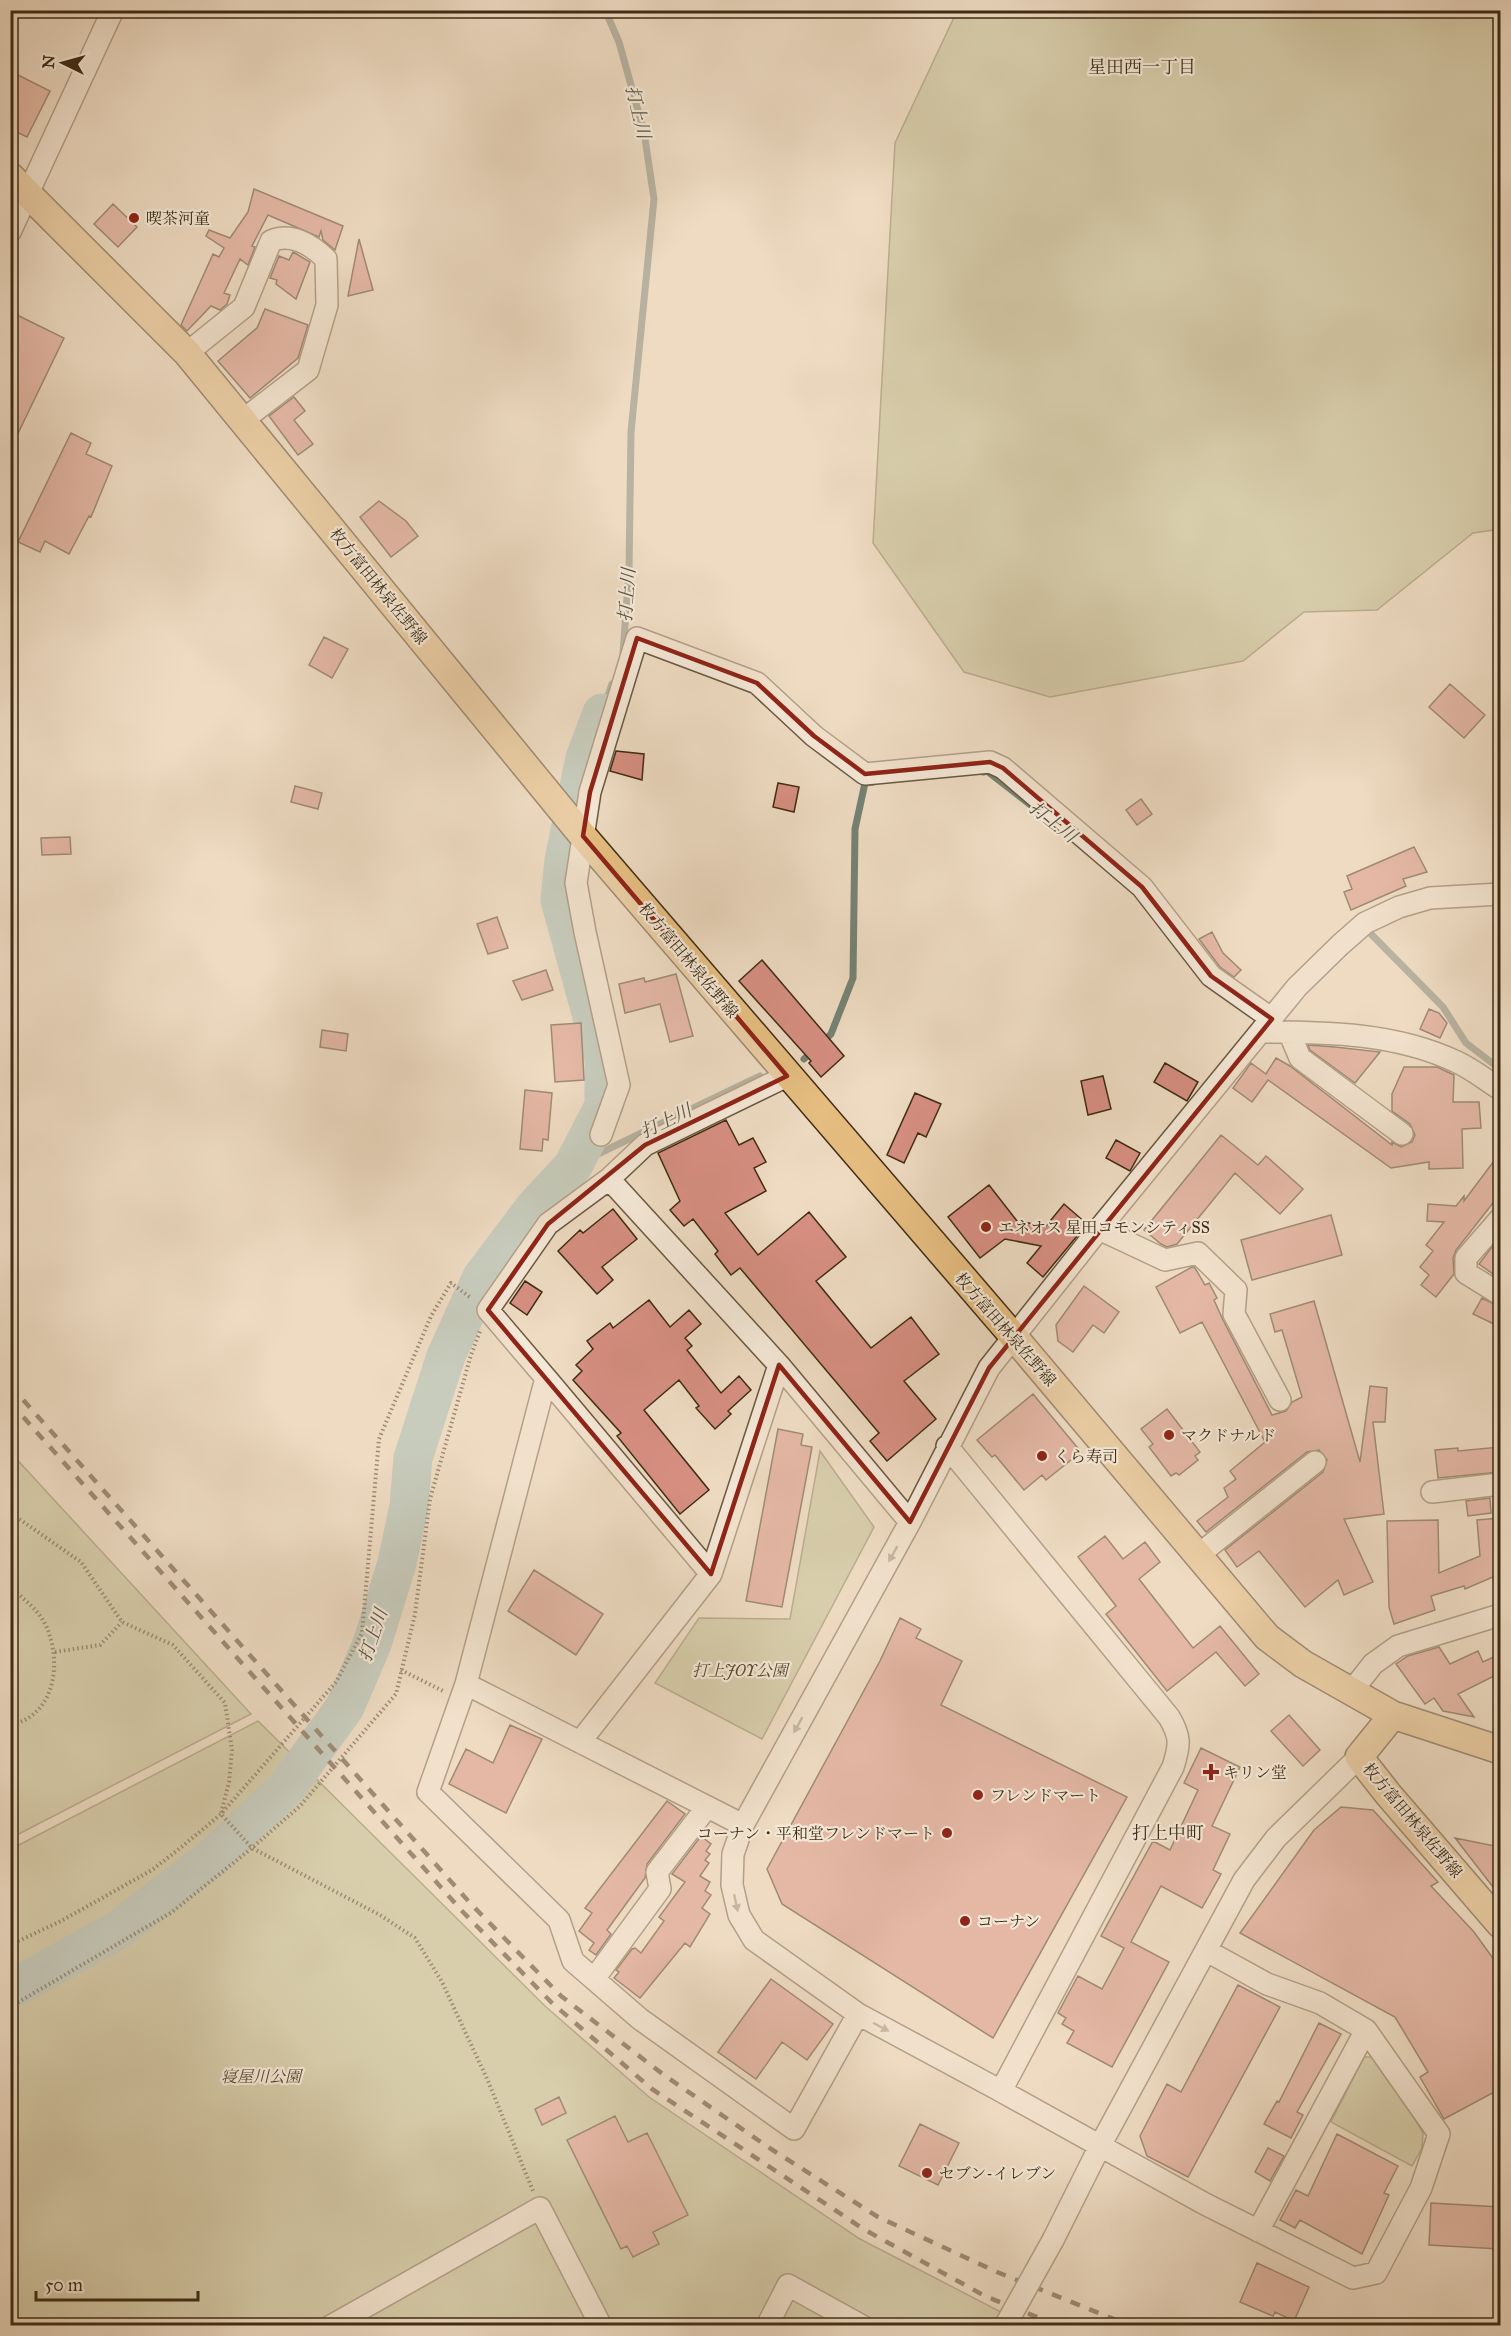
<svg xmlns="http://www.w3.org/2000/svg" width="1511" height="2336" font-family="'IM FELL Great Primer','Noto Serif JP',serif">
  <rect width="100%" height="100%" fill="#eedbc2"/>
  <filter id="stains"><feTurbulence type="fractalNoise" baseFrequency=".00333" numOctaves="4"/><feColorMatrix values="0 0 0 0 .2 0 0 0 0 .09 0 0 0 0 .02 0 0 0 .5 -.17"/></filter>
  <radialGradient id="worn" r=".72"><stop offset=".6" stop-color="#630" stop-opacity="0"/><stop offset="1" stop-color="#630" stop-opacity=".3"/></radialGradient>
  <path fill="#bcbf90" stroke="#7d7652" stroke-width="1.5" d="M957,11H1500V529L1473,533L1377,610L1304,612L1243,661L1050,697L964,672L873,543L895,143Z
    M820,1451L874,1527L762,1739L655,1683L699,1618L790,1619Z
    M11,1453L251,1714L11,1838Z
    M258,1721L545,2006L649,2097L860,2239L1026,2325L11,2326V1849Z
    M1364,2057H1379L1423,2133L1422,2148L1412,2166L1331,2122Z"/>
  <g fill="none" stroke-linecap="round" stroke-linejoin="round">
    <path stroke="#758275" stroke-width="7" d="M605,10L619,42L644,132L654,199L631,432L629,571L623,653
      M602,713L612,684
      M983,772L987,771L1032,806
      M1369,932L1443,1007L1466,1043L1500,1069
      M822,1043L831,1034L853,978L855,829L865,783L873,782
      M804,1059L814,1050
      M573,1166L760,1076"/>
    <path stroke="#99bbb5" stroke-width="39" d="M10,1990L118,1930L212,1858L287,1787L345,1707L372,1644L397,1563L409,1506L413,1458L446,1356L482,1277L535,1207L573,1166L604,1106V1060L560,900L564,860L585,758L602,713"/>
  </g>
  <path fill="#d78f82" stroke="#3e2c14" stroke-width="1.5" d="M10,71L50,91L27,137L10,129Z
    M254,189L343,226L335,250L323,240L321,231L319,237L268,215L252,246L255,247L248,265L240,259L224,293L230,295L227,304L220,310L211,306L187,331L181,325L213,254L219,257L224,248L206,236L209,230L230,238L248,212Z
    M113,204L137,227L118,247L94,224Z
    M359,239L373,290L348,296Z
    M293,252L310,262L296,299L276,284L277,280L270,278L279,256L289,260Z
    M265,309L308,325L298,358L250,398L218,361L257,328Z
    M15,314L64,338L10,450V324Z
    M294,397L305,411L294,420L313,444L298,455L269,416Z
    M71,433L91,443L86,454L112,466L91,517L89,516L69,554L45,541L40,552L18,542Z
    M379,501L406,521L418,536L391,557L360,517Z
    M324,637L348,649L332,678L309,665Z
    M1450,684L1485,715L1464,738L1429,707Z
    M616,751L644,754L642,780L610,771Z
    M778,783L799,787L794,812L773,807Z
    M295,786L322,793L318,809L291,802Z
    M1141,799L1152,814L1137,825L1126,810Z
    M70,837L71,854L42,855L41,838Z
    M1414,847L1427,872L1403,879L1406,886L1351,910L1344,892L1352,889L1347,876Z
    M497,917L508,948L488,954L477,924Z
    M1212,932L1223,953L1241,970L1234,977L1220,967L1199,939Z
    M762,960L844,1056L821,1077L809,1063L811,1061L739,981Z
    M546,970L553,990L522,1000L513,981Z
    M676,974L693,1036L670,1042L660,1004L625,1013L619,984L644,978L645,982Z
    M1429,1009L1439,1013L1447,1023L1440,1038L1420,1029Z
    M581,1023L584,1080L555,1082L551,1025Z
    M322,1030L348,1034L346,1051L320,1047Z
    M1308,1045L1335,1047L1380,1052L1355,1083L1310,1050Z
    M1276,1058L1290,1066L1392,1145V1142L1401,1147L1412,1142L1415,1135L1410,1124L1392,1111V1094L1404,1067H1437L1454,1075L1453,1102H1479L1481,1128L1462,1129L1463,1168L1429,1169V1162L1391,1168L1268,1080L1252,1102L1233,1088L1251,1063L1266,1074Z
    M1165,1063L1198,1082L1187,1101L1154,1082Z
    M1103,1076L1111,1109L1088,1115L1081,1081Z
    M525,1090L552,1093L548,1140L543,1139L542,1151L520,1149Z
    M915,1093L941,1104L926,1137L918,1133L904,1163L887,1155Z
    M726,1120L739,1145L753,1138L766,1162L754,1168L766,1191L725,1213L758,1255L809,1212L846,1257L816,1281L871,1348L911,1317L939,1354L904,1381L936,1419L887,1461L870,1441L879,1433L740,1268L731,1275L715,1254L718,1251L693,1219L684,1226L670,1210L680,1201L658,1153Z
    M1221,1135L1258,1165L1266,1156L1303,1189L1280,1214L1235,1173L1177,1244L1167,1247L1161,1244L1144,1230Z
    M1116,1140L1140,1153L1130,1171L1106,1158Z
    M1500,1153V1194L1456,1250L1453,1258L1454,1274L1436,1297L1421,1285L1429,1275L1420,1267L1433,1251L1426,1245L1444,1222L1427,1221L1428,1204L1456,1206L1464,1196V1201Z
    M989,1185L1017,1221L1046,1226L1064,1204L1087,1224L1043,1277L1027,1263L1041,1246L1005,1239L980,1258L948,1217Z
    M613,1209L637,1239L602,1267L613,1280L597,1294L558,1251L580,1230L583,1233Z
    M1331,1215L1342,1255L1252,1280L1241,1240Z
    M1492,1247L1500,1253V1279L1479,1264Z
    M1192,1267L1195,1268L1205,1285L1209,1283L1217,1298L1214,1300L1223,1320L1272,1415L1286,1411L1292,1402L1302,1397L1282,1330L1275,1332L1270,1314L1314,1301L1360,1462L1370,1386L1387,1388L1385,1422H1373L1384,1514L1344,1519L1373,1582L1344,1595L1338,1580L1305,1607L1259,1551L1237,1567L1225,1550L1323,1472L1327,1460L1319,1450L1307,1452L1206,1532L1197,1521L1228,1497L1224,1488L1236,1479L1230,1471L1265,1442L1202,1322L1180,1333L1156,1287Z
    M525,1281L542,1292L527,1315L510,1303Z
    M1084,1286L1119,1312L1104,1333L1093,1325L1073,1352L1058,1341L1056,1325Z
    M1482,1298L1500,1307V1327L1473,1314Z
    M649,1300L670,1327L689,1310L701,1324L685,1338L692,1346L687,1350L721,1393L739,1376L751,1390L728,1411L731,1414L715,1429L696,1408L699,1406L679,1380L644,1410L709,1490L680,1514L617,1436L621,1433L573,1380L582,1371L576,1365L593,1349L587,1341L610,1323L613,1328Z
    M1033,1394L1081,1452L1046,1480L1042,1475L1024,1490L995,1455L992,1457L977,1440Z
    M1167,1409L1200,1452L1195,1456L1198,1460L1179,1475L1176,1473L1171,1476L1149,1447L1153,1444L1141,1429Z
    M778,1429L803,1434L801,1445L812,1447L782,1607L746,1601Z
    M1500,1447V1472L1438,1478L1435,1450L1458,1448V1451Z
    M1490,1498L1491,1513L1468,1516L1466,1501Z
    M1500,1518V1574L1465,1589L1464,1586L1431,1596L1435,1610L1394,1624L1389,1607L1387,1521L1438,1520L1439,1573L1480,1556L1477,1520Z
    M1105,1536L1123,1559L1145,1542L1160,1562L1139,1579L1193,1648L1220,1626L1259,1674L1245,1686L1216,1652L1167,1691L1106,1614L1116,1606L1078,1557Z
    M534,1570L603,1614L576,1655L508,1611Z
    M900,1618L921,1629L916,1638L962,1661L941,1705L1127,1797L993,2038L782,1904L767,1869L880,1661Z
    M1439,1647L1450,1664L1478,1651L1483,1662L1500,1654V1673L1458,1694L1474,1717L1443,1711L1434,1698L1425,1704L1396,1664L1408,1656Z
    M1289,1715L1320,1750L1303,1766L1271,1731Z
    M510,1725L542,1739L506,1813L449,1784L466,1749L493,1763Z
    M1201,1748L1240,1767L1212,1826L1230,1834L1213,1870L1221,1874L1202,1908L1161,1886L1131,1942L1169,1962L1112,2067L1067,2043L1074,2031L1062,2024L1066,2018L1058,2013L1078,1976L1102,1989L1124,1948L1101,1936L1153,1841L1170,1850L1198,1790L1184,1783Z
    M667,1801L685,1814L647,1864L645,1878L607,1930L611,1934L596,1955L589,1950L594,1943L579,1931L592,1913L585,1908Z
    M1341,1807L1373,1810L1438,1882L1431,1886L1474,1932L1500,1968V2089L1444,2119L1420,2077L1428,2072L1395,2017L1240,1933L1314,1830Z
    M701,1836L711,1844L706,1851L710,1854L705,1860L709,1863L700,1876L710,1882L705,1891L711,1895L702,1908L710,1914L690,1947L685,1943L640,1998L614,1978L619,1972L616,1970L632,1949L635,1948L641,1953L664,1921L659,1917L685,1882L672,1874Z
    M1455,1838L1500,1847V1896Z
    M771,1979L833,2024L807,2060L782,2042L756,2079L718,2052Z
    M1238,1985L1280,2007L1188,2177L1147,2156L1140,2136L1167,2084L1181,2092Z
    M1319,2023L1341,2034L1297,2112L1303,2115L1291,2138L1264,2124L1277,2101L1279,2102Z
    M559,2097L566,2113L542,2125L535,2109Z
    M615,2116L628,2142L647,2133L688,2215L653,2232L659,2244L633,2257L627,2246L621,2249L567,2140Z
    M920,2124L959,2143L938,2185L899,2166Z
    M1337,2134L1398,2166L1384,2193L1389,2195L1362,2254L1300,2220L1295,2228L1280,2220L1296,2190L1308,2196Z
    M1268,2148L1284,2156L1270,2181L1255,2172Z
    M1431,2203L1500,2207V2249L1429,2245Z
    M1257,2263L1309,2287L1294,2321L1275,2312L1273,2316L1240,2302Z"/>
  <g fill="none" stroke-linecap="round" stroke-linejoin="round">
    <g stroke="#6a5840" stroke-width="24">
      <path id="minor" d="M10,232L113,10
        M187,353L244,307L271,241C291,232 312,245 326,259L327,305L308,370L243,420
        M1261,1032C1328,1032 1396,1033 1457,1062C1472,1069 1486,1080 1500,1089
        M1289,1032L1300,1058L1402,1134
        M787,1076L645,1145L609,1179L779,1365L910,1522
        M601,1135L619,1085L585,932L576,883L590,792L637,638L757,683L814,736L865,774L990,762L1003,768L1142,887L1211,976L1272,1019
        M609,1179L548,1224L488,1310L546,1378L466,1684L428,1792L559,1920L573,1961L640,2019L794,2129L858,2014
        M1500,1219L1466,1258V1273L1500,1294
        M1099,1229L1165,1260L1198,1253L1236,1290L1234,1314L1280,1400
        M546,1378L711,1574L779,1365
        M947,1446L1169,1717C1181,1737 1180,1745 1173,1767L1001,2091L1205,2204L1353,2278L1376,2273L1421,2188L1439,2134L1366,2030L1258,2231
        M1432,1492L1500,1484
        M1197,1556L1315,1462
        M466,1684L743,1825
        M1351,1692L1373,1664L1398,1646L1500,1615
        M580,1742L711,1574
        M1207,1951L1267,1984L1320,2003L1366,2030
        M594,1979L660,1889L657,1872L707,1807
        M1001,2091L858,2014L754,1940L739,1915L732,1885L733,1854L743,1825L910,1522L989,1368L1099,1229L1297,987L1340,945L1365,923L1399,907L1430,898L1500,894
        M1053,2240L1101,2144L1244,1880L1276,1838L1359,1757
        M331,2326L540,2208L601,2326
        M767,2326L788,2285L862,2326"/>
    </g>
    <g stroke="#3e2c14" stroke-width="30">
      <path id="major" d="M10,176L187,353L583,836L1014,1337L1267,1637L1303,1664L1393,1715L1500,1750
        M1393,1715L1359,1757L1388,1794L1500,1924"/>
    </g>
    <path stroke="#3e2c14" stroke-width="4" stroke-dasharray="1.5 3" stroke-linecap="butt" d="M10,1510L12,1514L81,1562L122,1622L173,1645L225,1703L232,1750L229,1782L221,1814L252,1848L380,1915L415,1938L442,1982L488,2081L533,2191
      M10,1587C24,1599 40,1611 47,1628C62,1664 55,1716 10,1725
      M55,1652L100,1645L122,1622
      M401,1670L443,1691
      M10,1945L61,1921L152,1870L184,1845L221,1814L336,1682L362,1633L379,1439L431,1316L451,1283L471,1298
      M10,2007L172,1912L252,1848L300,1806L396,1694L415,1614L430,1499L471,1355L480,1331"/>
    <use href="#minor" stroke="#f4e8d7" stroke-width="21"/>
    <use href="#major" stroke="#e7be81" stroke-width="27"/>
    <path stroke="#3e2c14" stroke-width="4.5" stroke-dasharray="10 10" stroke-linecap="butt" d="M10,1385L471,1904L561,1996L664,2075L771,2149L878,2217L997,2272L1131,2326
      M10,1402L462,1911L552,2003L652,2089L865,2230L985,2296L1059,2326"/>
    <g stroke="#6a5840" stroke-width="24" stroke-linecap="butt">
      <path id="minor-bridge" d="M1005,2326L1053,2240"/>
    </g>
    <use href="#minor-bridge" stroke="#f4e8d7" stroke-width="21"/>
  </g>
  <defs><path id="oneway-solid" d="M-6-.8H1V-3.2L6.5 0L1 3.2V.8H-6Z" transform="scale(1.5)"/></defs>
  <g fill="#998a76">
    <use href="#oneway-solid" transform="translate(893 1554) rotate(119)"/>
    <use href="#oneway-solid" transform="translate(798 1725) rotate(119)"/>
    <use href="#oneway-solid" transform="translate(736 1903) rotate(78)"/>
    <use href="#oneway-solid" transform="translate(881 2027) rotate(28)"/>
  </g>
  <path d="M0 0H1511V2336H0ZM637,638L757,683L814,736L865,774L990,762L1003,768L1142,887L1211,976L1272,1019L989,1368L910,1522L779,1365L711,1574L488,1310L548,1224L645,1145L787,1076L583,836L590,792Z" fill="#eedbc2" fill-opacity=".55" fill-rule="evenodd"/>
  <path fill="none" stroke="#8f2418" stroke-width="4.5" stroke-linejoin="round" d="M637,638L757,683L814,736L865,774L990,762L1003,768L1142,887L1211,976L1272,1019L989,1368L910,1522L779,1365L711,1574L488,1310L548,1224L645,1145L787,1076L583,836L590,792Z"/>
  <g fill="#8f2418" stroke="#f4e8d7" stroke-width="2">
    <circle cx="134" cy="218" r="6"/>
    <circle cx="986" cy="1227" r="6"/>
    <circle cx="1169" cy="1435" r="6"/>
    <circle cx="1042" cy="1456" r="6"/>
    <path d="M1208 1763h6v6h6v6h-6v6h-6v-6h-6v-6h6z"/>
    <circle cx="978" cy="1795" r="6"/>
    <circle cx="947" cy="1833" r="6"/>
    <circle cx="965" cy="1921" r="6"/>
    <circle cx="927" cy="2173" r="6"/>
  </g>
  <g text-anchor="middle" stroke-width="4.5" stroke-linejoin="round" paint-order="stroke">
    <g font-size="16" fill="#3e2c14" stroke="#f4e8d7" text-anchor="start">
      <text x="146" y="224">喫茶河童</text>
      <text x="998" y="1233">エネオス 星田コモンシティSS</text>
      <text x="1181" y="1441">マクドナルド</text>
      <text x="1054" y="1462">くら寿司</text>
      <text x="1223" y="1778">キリン堂</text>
      <text x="990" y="1801">フレンドマート</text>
      <text x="935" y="1839" text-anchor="end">コーナン・平和堂フレンドマート</text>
      <text x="977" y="1927">コーナン</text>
      <text x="939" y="2179">セブン-イレブン</text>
    </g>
    <g font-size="16" fill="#3e2c14" stroke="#f4e8d7">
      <text transform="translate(379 586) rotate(51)" y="6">枚方富田林泉佐野線</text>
      <text transform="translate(689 960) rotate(50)" y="6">枚方富田林泉佐野線</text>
      <text transform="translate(1006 1329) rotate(49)" y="6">枚方富田林泉佐野線</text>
      <text transform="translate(1413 1820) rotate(50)" y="6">枚方富田林泉佐野線</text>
    </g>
    <g font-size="16" font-style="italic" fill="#57492d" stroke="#f4e8d7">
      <text x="740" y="1676">打上JOY公園</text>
      <text x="261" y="2082">寝屋川公園</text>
    </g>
    <g font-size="18" fill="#3e2c14" stroke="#f4e8d7">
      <text x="1142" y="73">星田西一丁目</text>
      <text x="1168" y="1839">打上中町</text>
    </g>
    <g font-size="18" font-style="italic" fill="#55503c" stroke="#f4e8d7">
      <text transform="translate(638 112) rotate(76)" y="6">打上川</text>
      <text transform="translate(627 595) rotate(-86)" y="6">打上川</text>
      <text transform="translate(1053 822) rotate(38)" y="6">打上川</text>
      <text transform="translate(666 1121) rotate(-26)" y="6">打上川</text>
      <text transform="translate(373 1635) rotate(-71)" y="6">打上川</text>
    </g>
  </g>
  <rect width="1511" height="2336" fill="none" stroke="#eedbc2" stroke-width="36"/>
  <rect x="12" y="12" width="1487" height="2312" fill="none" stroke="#3e2c14" stroke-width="3"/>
  <rect x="18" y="18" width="1475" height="2300" fill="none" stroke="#3e2c14" stroke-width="1.5"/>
  <g transform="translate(63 63) rotate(275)" stroke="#f4e8d7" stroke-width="4.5" paint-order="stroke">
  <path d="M0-4.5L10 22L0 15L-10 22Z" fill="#3e2c14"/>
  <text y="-9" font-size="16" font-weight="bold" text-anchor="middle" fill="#3e2c14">N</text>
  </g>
  <path d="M36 2291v9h162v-9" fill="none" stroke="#3e2c14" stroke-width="3"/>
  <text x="45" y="2291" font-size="18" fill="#3e2c14" stroke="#f4e8d7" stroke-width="4.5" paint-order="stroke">50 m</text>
  <rect width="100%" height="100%" filter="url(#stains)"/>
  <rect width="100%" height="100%" fill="url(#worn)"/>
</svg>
